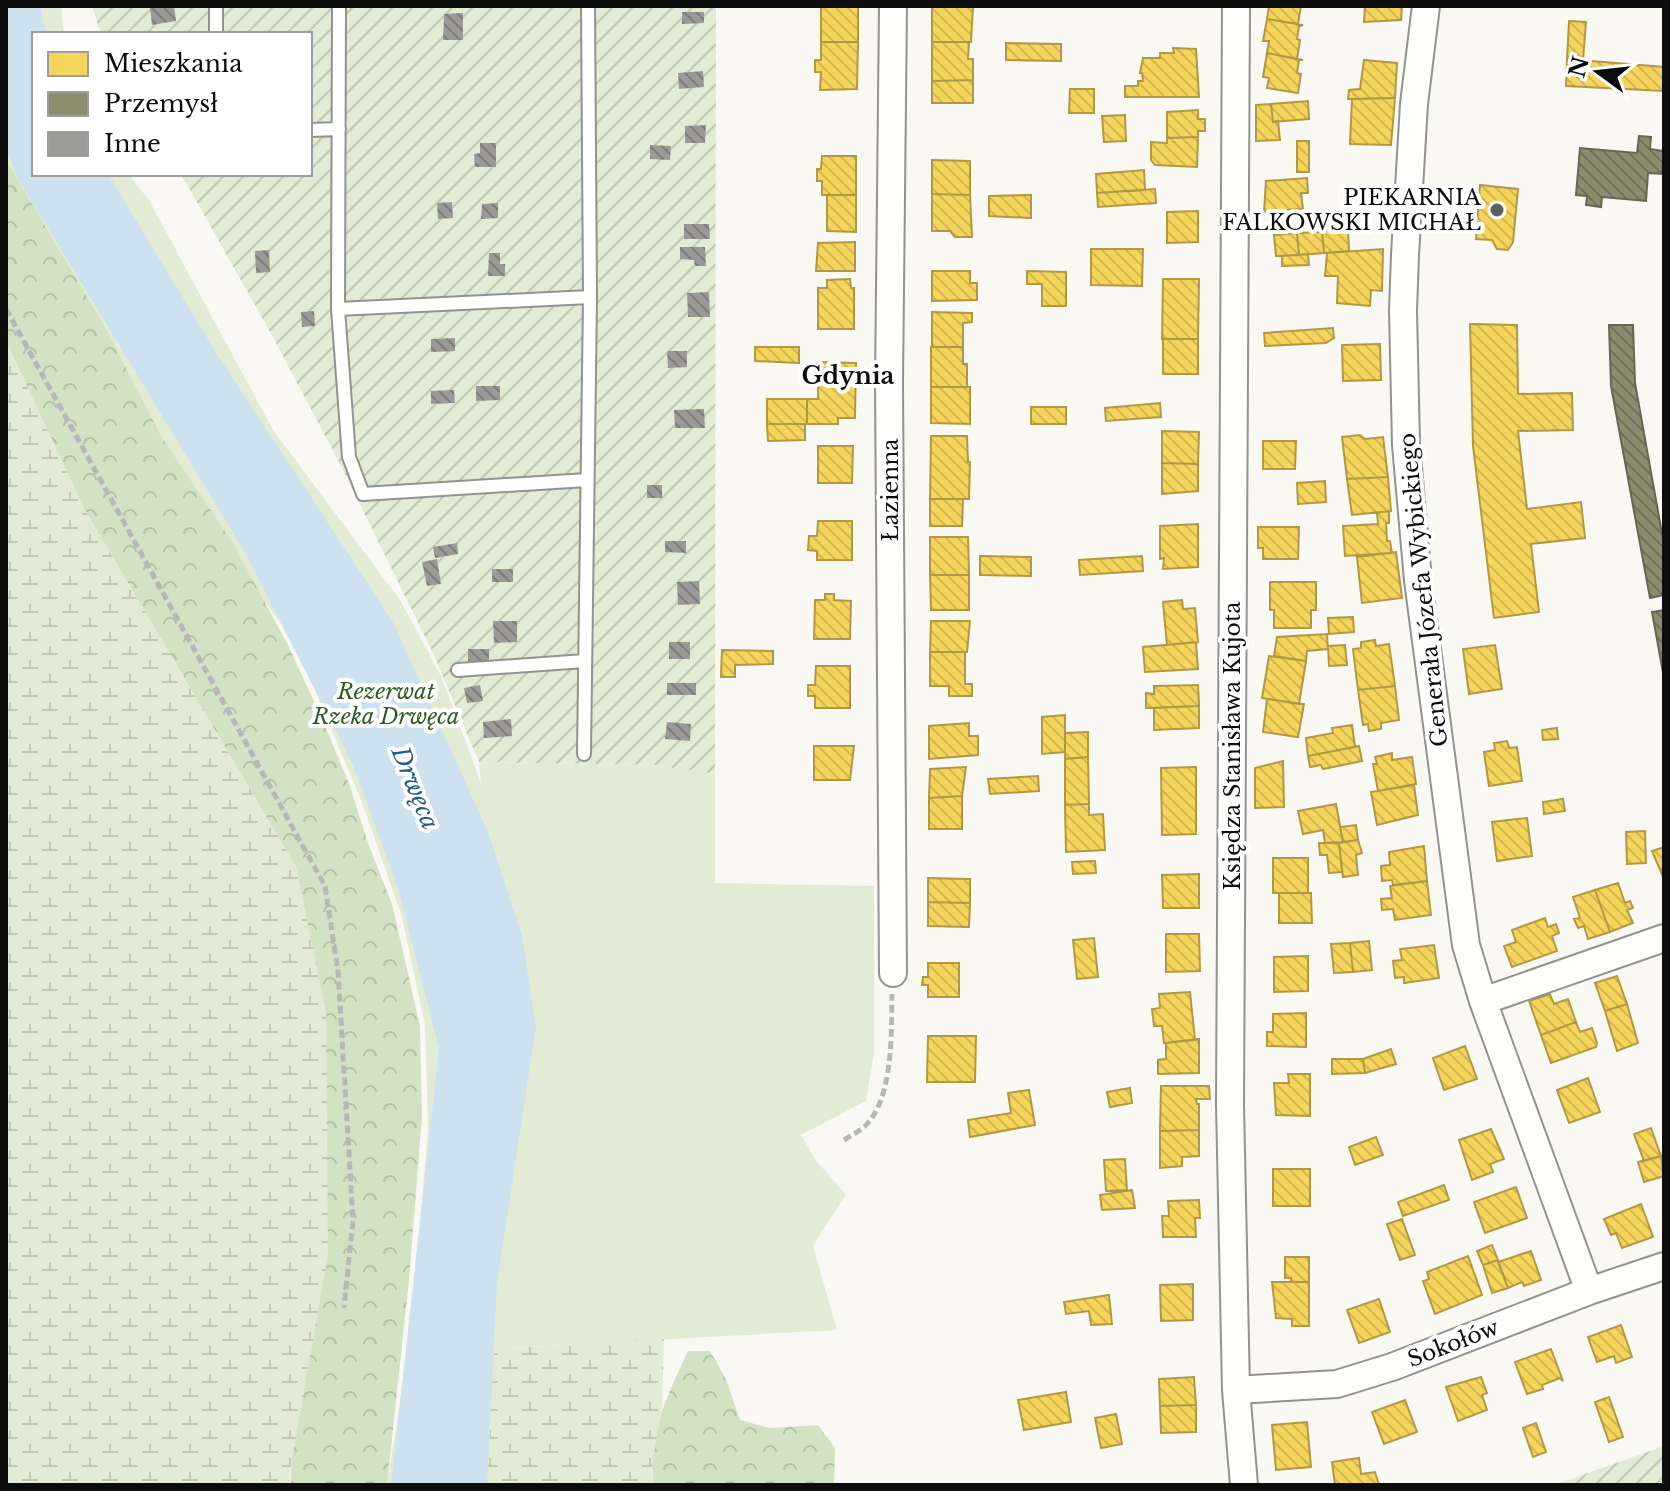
<svg xmlns="http://www.w3.org/2000/svg" width="1670" height="1491" font-family="'Libre Baskerville',serif">
  <defs>
    <pattern id="forest-crowns" width="20" height="18" patternUnits="userSpaceOnUse" patternTransform="scale(2)"><rect width="20" height="18" fill="#d2e3c3"/><path d="M2 6a3 3 0 1 1 6 0M12 15a3 3 0 1 1 6 0" fill="none" stroke="#b3c2a6"/></pattern>
    <pattern id="wetland-marsh" width="20" height="14" patternUnits="userSpaceOnUse" patternTransform="scale(2)"><rect width="20" height="14" fill="#e2ecd4"/><path d="M1 5h8M5 5V1M11 12h8M15 12V8" fill="none" stroke="#c1c9b5"/></pattern>
    <pattern id="garden-furrows" width="10" height="10" patternUnits="userSpaceOnUse" patternTransform="scale(2)"><rect width="10" height="10" fill="#e2ecd4"/><path d="M-1 1l2-2M0 10L10 0M9 11l2-2" fill="none" stroke="#c1c9b5"/></pattern>
    <pattern id="homes-back-hatch" width="6" height="6" patternUnits="userSpaceOnUse" patternTransform="scale(2)"><rect width="6" height="6" fill="#f6d55c"/><path d="M-1 5l2 2M0 0l6 6M5-1l2 2" fill="none" stroke="#d2b64f"/></pattern>
    <pattern id="industry-back-hatch" width="6" height="6" patternUnits="userSpaceOnUse" patternTransform="scale(2)"><rect width="6" height="6" fill="#8c8c6e"/><path d="M-1 5l2 2M0 0l6 6M5-1l2 2" fill="none" stroke="#717159"/></pattern>
    <pattern id="building-back-hatch" width="6" height="6" patternUnits="userSpaceOnUse" patternTransform="scale(2)"><rect width="6" height="6" fill="#9c9a97"/><path d="M-1 5l2 2M0 0l6 6M5-1l2 2" fill="none" stroke="#7e7c7a"/></pattern>
  </defs>
  <rect width="100%" height="100%" fill="#faf8f2"/>
  <path fill="#e2ecd4" d="M6,6H61L64,34H34V174H128L149,200L273,430L400,600L441,676L481,783L479,762L654,765L715,774V883L874,886V1053L866,1101L801,1135L817,1162L846,1194L813,1246L837,1330L508,1348L502,1485H387L413,1318L428,1126L425,1025L402,917L363,805L297,647L155,444L6,174Z"/>
  <path fill="url(#forest-crowns)" d="M6,160L106,329L161,436L234,545L288,645L319,712L349,783L368,843L392,904L420,1026L422,1116L409,1280L387,1485H291L296,867L83,507L6,341Z
    M688,1351H710L726,1379L740,1420L769,1428L818,1425L835,1448L834,1485H655C642,1444 671,1388 688,1351Z"/>
  <path fill="url(#wetland-marsh)" d="M6,341L83,507L296,867L326,1011L328,1255L290,1471L291,1485H6Z
    M664,1339L662,1407L651,1471L655,1485H487L494,1349Z"/>
  <path fill="url(#garden-furrows)" d="M92,6H716L715,774L654,765L479,762L433,653L339,462L269,330L181,174H310V34H101Z
    M1664,1446V1485H1554Z"/>
  <path fill="#cce2ee" d="M6,6H40L46,34H34V174H108L217,354L393,622L488,832L522,935L536,1027L497,1283L487,1485H391L439,1048L398,889L353,765L245,552L18,179L6,149Z"/>
  <path fill="url(#homes-back-hatch)" stroke="#b09944" stroke-width="2" d="M821,6H858V42H821Z
    M932,6H973L971,42H932Z
    M1269,6H1301L1298,24L1267,19Z
    M1365,6H1402L1401,20L1364,22Z
    M1267,19L1303,25L1299,26L1297,39L1300,40L1297,59L1267,53L1269,41H1263Z
    M1569,21L1586,22L1583,60L1567,59Z
    M821,42H858L857,89L820,90L821,72H815V60H821Z
    M932,42H969L968,59H973V80L932,81Z
    M1006,43L1061,44V61L1006,60Z
    M1173,48L1196,49L1199,97H1125V86H1138V81H1143L1142,73H1140L1143,58H1160V53H1174Z
    M1267,53L1303,60H1299L1297,73L1301,74L1298,93L1267,88L1269,78L1263,77Z
    M1567,59L1664,67V91L1566,86Z
    M1364,60L1397,63L1395,98L1348,99L1349,90L1360,89Z
    M973,80V103H932V81Z
    M1070,89H1094V113H1069Z
    M1395,98L1391,145L1350,144L1352,99Z
    M1308,101L1309,119L1273,122L1271,104Z
    M1271,104L1273,122L1278,121L1280,140L1256,141V105Z
    M1198,110V119H1205V131H1198V137L1167,138V112Z
    M1125,115L1126,141L1104,142L1102,116Z
    M1198,137L1197,167L1155,165L1151,160V142L1167,143V138Z
    M1297,141H1309V172H1297Z
    M822,156H856V195H822V181H817V169H821Z
    M932,160L970,161V195L932,194Z
    M1144,170L1145,190L1097,193L1096,174Z
    M1307,178L1308,193H1301L1303,209L1286,210V216H1277V211L1264,212L1266,181Z
    M1480,185L1518,189L1513,242L1508,250L1497,249L1492,240L1476,239Z
    M1155,189L1156,203L1098,207L1097,193Z
    M932,194L970,195L972,237H955L950,231H932Z
    M827,195H856V232L827,231Z
    M1028,195H1031V218L989,216V196Z
    M1198,211V242L1167,243V212Z
    M1336,217L1338,231L1348,230L1349,251L1324,253L1321,218Z
    M1322,232L1324,253L1299,255L1297,233Z
    M1297,233L1299,255L1276,256L1274,235Z
    M855,242V271H816L818,243Z
    M1091,249H1143L1142,286L1091,285Z
    M1383,249L1382,291L1371,290L1370,306L1337,303L1338,276H1325L1327,253Z
    M1308,254L1309,265L1282,266V256Z
    M932,271H970V283H977V300L932,301Z
    M1027,271L1066,272V306H1042V284H1027Z
    M850,279L851,288H854V329H818V288H827V280Z
    M1163,279H1199L1198,339H1162Z
    M932,312L972,313V322L963,323V347H932Z
    M1470,324L1517,325L1518,394L1572,393L1573,430L1518,431L1527,509L1581,502L1585,538L1531,544L1539,612L1494,618L1473,446Z
    M1333,328L1334,338L1326,343L1265,346L1264,333Z
    M1163,339H1198V374H1163Z
    M1380,344L1381,380L1343,381L1342,345Z
    M755,347H799V363L755,361Z
    M931,347H963V364H967V387H931Z
    M818,362L856,363L855,418H838V424H807V399H818Z
    M931,387H970V424L931,423Z
    M767,399H807V424H767Z
    M1160,403L1161,417L1106,421L1105,408Z
    M1031,407H1066V424H1031Z
    M767,424H805V440L768,441Z
    M1162,431L1199,432L1198,464L1162,463Z
    M1360,435L1365,439L1383,437L1388,477L1347,479L1342,437Z
    M931,436H967L968,462H970L969,499H930Z
    M1263,441H1296L1295,469H1263Z
    M818,446H853L852,483H818Z
    M1162,463L1198,464V491L1162,494Z
    M1388,477L1391,511L1352,515L1347,479Z
    M1325,481L1326,502L1298,504L1297,483Z
    M930,499H963L962,526H930Z
    M1389,511V523H1386L1387,541H1390L1392,553L1345,556L1343,526L1378,524L1377,513Z
    M818,521H852V560H817V551L808,550L809,536H817Z
    M1198,524V567L1163,569L1164,558L1160,559V526Z
    M1258,527H1299L1298,559H1263V548H1258Z
    M930,537H968L969,575H930Z
    M1396,552L1402,598L1362,603L1357,557Z
    M980,556L1031,557V576L980,575Z
    M1142,556L1143,571L1080,575L1079,560Z
    M930,575H969V610H931Z
    M1270,582H1316V610H1311V628H1274V610H1270Z
    M825,594H834V600L851,601L850,639H814L815,600H825Z
    M1182,600L1183,609L1195,608L1198,642L1167,645L1163,602Z
    M1353,617L1354,632L1329,634L1328,618Z
    M931,621H970L967,652H930Z
    M1327,634L1328,649L1307,651L1306,661L1274,656L1277,637Z
    M1375,640L1376,646L1389,644L1395,686L1358,690L1353,649L1361,648V642Z
    M1198,642L1196,643L1198,669L1145,672L1143,647Z
    M1345,645L1347,665L1329,666L1328,646Z
    M1495,645L1502,689L1469,694L1463,649Z
    M722,650L773,651V664L735,665V677H721Z
    M930,652H965V684H972V696H949V686H930Z
    M1269,656L1306,661L1299,704L1262,698Z
    M816,666H850V708H815V696H808V685H815Z
    M1198,685L1199,706L1146,708V693L1154,694V686Z
    M1395,686L1399,720L1381,723V729L1369,731L1368,724L1363,725L1358,690Z
    M1267,699L1304,704L1298,737L1263,732Z
    M1199,706V728L1154,730V708Z
    M1065,715V752L1042,754V717Z
    M969,723V736H978V755L929,759V726Z
    M1352,725L1355,747L1308,756L1306,738L1333,733L1332,728Z
    M1557,728L1558,739L1543,740L1542,730Z
    M1088,732V757L1065,759V733Z
    M1507,741L1509,748L1517,747L1522,781L1489,786L1484,752L1495,750L1494,743Z
    M814,746H854L850,780H814Z
    M1359,746L1362,761L1323,769L1321,765L1310,767L1308,756Z
    M1392,753V760L1412,757L1416,784L1378,791L1373,764H1377L1375,757Z
    M1088,757L1089,804L1065,805V759Z
    M1283,761L1284,807L1255,808V768Z
    M966,767L962,796L929,798L930,769Z
    M1196,767V834L1162,835L1161,768Z
    M1038,776L1039,791L990,794L988,779Z
    M1414,785L1418,815L1377,825L1371,792Z
    M962,796V829H929V798Z
    M1563,799L1565,811L1544,814L1543,802Z
    M1089,804V815L1103,814L1105,850L1066,852L1065,805Z
    M1336,804L1343,842L1325,843L1323,830L1303,834L1298,811Z
    M1527,818L1532,856L1497,861L1492,822Z
    M1356,825L1358,840L1343,842L1340,827Z
    M1645,831L1646,863L1627,864L1626,832Z
    M1358,840L1362,853L1356,855L1358,875L1343,877L1339,843Z
    M1319,843H1339L1342,872L1329,873L1327,855H1320Z
    M1424,846L1427,881L1393,885L1392,880L1382,881L1381,866L1390,865L1389,852Z
    M1664,847V877H1663L1652,851Z
    M1273,858H1308V893H1273Z
    M1095,861L1096,873L1073,874L1072,862Z
    M1199,874V908H1163L1162,875Z
    M928,878L970,879V903L928,902Z
    M1427,881L1431,915L1395,920L1393,909L1382,910L1381,899L1392,898L1390,886Z
    M1618,883L1625,903L1630,901L1633,908L1627,910L1633,923L1610,932L1595,890Z
    M1595,890L1610,932L1588,939L1584,926L1578,928L1574,919L1580,918L1573,897Z
    M1279,893H1311L1312,923H1279Z
    M928,902L970,903L969,927L928,926Z
    M1545,918L1548,927L1556,924L1559,933L1552,936L1557,951L1512,967L1504,946L1516,942L1512,930Z
    M1166,934H1199L1200,971L1166,972Z
    M1094,938L1098,977L1077,979L1073,940Z
    M1369,941L1372,970L1353,972L1350,943Z
    M1350,943L1353,972L1334,973L1331,944Z
    M1434,945L1439,978L1404,983V977L1395,978L1393,961L1402,960L1400,949Z
    M1308,956V991L1274,992V957Z
    M928,963H959V997H928V985H922L923,977H928Z
    M1617,976L1627,1004L1605,1011L1595,983Z
    M1190,992L1195,1040L1164,1043L1162,1026H1154L1152,1009L1160,1008L1159,994Z
    M1550,994L1554,1004L1568,999L1576,1022L1541,1035L1529,1001Z
    M1627,1004L1638,1043L1617,1051L1605,1011Z
    M1306,1013V1047L1267,1046V1032H1273V1014Z
    M1576,1022L1580,1032L1592,1028L1597,1043L1596,1047L1551,1063L1541,1035Z
    M928,1036H976L975,1082H927Z
    M1199,1039V1073L1158,1074V1060L1166,1059V1043Z
    M1465,1046L1477,1079L1444,1090L1433,1058Z
    M1391,1049L1396,1064L1365,1073L1363,1059Z
    M1332,1059H1363L1365,1073L1332,1074Z
    M1288,1074H1310V1116L1276,1115L1274,1083H1289Z
    M1588,1078L1600,1112L1569,1123L1557,1090Z
    M1161,1086H1209L1210,1099H1196L1197,1104H1199V1130L1160,1131Z
    M1130,1088L1132,1103L1110,1107L1107,1092Z
    M1029,1090L1035,1125L970,1137L968,1120L1011,1113L1008,1093Z
    M1651,1128L1661,1156L1644,1161L1634,1134Z
    M1491,1129L1504,1159L1490,1164L1493,1172L1472,1180L1459,1140Z
    M1199,1130V1156L1182,1157V1166L1160,1168V1131Z
    M1376,1137L1383,1155L1355,1165L1349,1147Z
    M1661,1156L1664,1176L1644,1182L1638,1162Z
    M1125,1159L1127,1190L1106,1191L1104,1160Z
    M1273,1169H1310V1206H1273Z
    M1444,1185L1449,1200L1403,1216L1398,1202Z
    M1516,1187L1527,1218L1485,1233L1474,1202Z
    M1132,1190L1135,1208L1102,1210L1100,1195Z
    M1199,1200L1200,1218H1195L1196,1237H1163L1162,1216H1169L1168,1201Z
    M1641,1204L1653,1237L1622,1248L1616,1233L1611,1235L1604,1219Z
    M1402,1219L1415,1255L1400,1260L1387,1224Z
    M1492,1245L1498,1260L1483,1265L1477,1251Z
    M1531,1251L1541,1280L1524,1286L1522,1282L1508,1288L1498,1262Z
    M1468,1256L1482,1295L1435,1314L1423,1281L1429,1279L1427,1272Z
    M1285,1257H1309V1282H1291V1278H1285Z
    M1498,1260L1508,1288L1492,1293L1483,1265Z
    M1272,1282H1309V1326H1292V1319L1276,1318Z
    M1193,1284V1320L1161,1321L1160,1285Z
    M1109,1295L1112,1324L1091,1325L1089,1311L1066,1314L1064,1302Z
    M1379,1299L1390,1332L1359,1343L1347,1310Z
    M1621,1325L1632,1357L1616,1363L1614,1356L1597,1362L1588,1337Z
    M1551,1349L1563,1381L1560,1378L1542,1385L1543,1389L1527,1394L1515,1362Z
    M1194,1377L1196,1405L1160,1406L1159,1379Z
    M1481,1377L1487,1393L1482,1395L1487,1410L1458,1421L1446,1387Z
    M1066,1392L1071,1422L1024,1430L1018,1400Z
    M1609,1397L1623,1437L1609,1442L1595,1402Z
    M1405,1400L1417,1432L1384,1444L1372,1412Z
    M1196,1405V1432L1161,1433L1160,1406Z
    M1116,1414L1122,1444L1101,1448L1095,1418Z
    M1307,1422L1311,1467L1276,1470L1272,1425Z
    M1536,1423L1546,1452L1533,1457L1523,1428Z
    M1359,1458L1361,1474L1375,1472L1379,1485H1335L1332,1462Z"/>
  <path fill="url(#industry-back-hatch)" stroke="#666651" stroke-width="2" d="M1639,136L1651,137L1650,149L1664,151L1662,174L1648,173L1646,201L1602,197L1601,207L1586,205L1587,196L1576,195L1580,148L1637,153Z
    M1609,325H1633L1635,383L1664,545V595L1650,598L1611,386Z
    M1664,610V678L1652,612Z"/>
  <path fill="url(#building-back-hatch)" d="M160,6H174L176,21L152,25L150,8Z
    M682,12H704V23L682,24Z
    M463,13V40H443L444,14Z
    M703,71L704,87L679,89L678,73Z
    M706,125L705,143H685V126Z
    M480,143H496V167H475L474,154L480,153Z
    M650,145L671,146L670,160L650,159Z
    M452,202L453,218L438,219L437,203Z
    M498,203V218L481,219L482,204Z
    M684,224H709L710,239H684Z
    M680,247H705L706,266H695L694,260L680,259Z
    M269,250L270,272L256,273L255,251Z
    M489,253H500V264H505V276H488Z
    M709,292L710,317H688L687,293Z
    M314,311L315,326L302,327L301,312Z
    M455,338V351L431,352V339Z
    M667,351H687V367L668,368Z
    M476,386H500V400L476,401Z
    M454,390L455,403L431,404V391Z
    M704,409L705,428H675L674,410Z
    M647,485H662V498H647Z
    M665,541H686V553L665,552Z
    M457,543L458,554L435,558L433,547Z
    M437,559L441,584L427,586L422,562Z
    M492,569H513V582H492Z
    M699,581L700,604L678,605L677,582Z
    M493,621H517V642L494,643Z
    M669,642H690V659H669Z
    M468,649H489V661H468Z
    M667,683H696V695H667Z
    M480,685L483,701L467,703L464,688Z
    M511,719L512,736L484,738L483,722Z
    M667,722L691,724L690,741L665,739Z"/>
  <g fill="none" stroke-linecap="round" stroke-linejoin="round">
    <g stroke="#939290" stroke-width="16">
      <path id="service" d="M216,6V34
        M339,6L338,309L349,457L363,494L587,480
        M310,130L339,129
        M338,309L590,297
        M458,670L585,661
        M584,754L590,297L588,6"/>
    </g>
    <g stroke="#939290" stroke-width="30">
      <path id="minor" d="M893,6L889,383L893,973
        M1236,6L1230,1104L1236,1390L1244,1485
        M1426,6L1414,104L1405,255L1403,310L1406,445L1418,580L1466,945L1483,1001L1589,1291
        M1483,1001L1664,938
        M1236,1390L1337,1384L1392,1367L1589,1291L1664,1266"/>
    </g>
    <path stroke="#b7b7b6" stroke-width="5" stroke-dasharray="8 4" stroke-linecap="butt" d="M6,309L325,886L338,971L353,1220L344,1308
      M844,1140C851,1136 859,1131 865,1126C894,1098 891,1032 892,994"/>
    <use href="#service" stroke="#fefefd" stroke-width="12"/>
    <use href="#minor" stroke="#fefefd" stroke-width="26"/>
  </g>
  <circle fill="#5f5f5c" stroke="#fff" stroke-width="3" cx="1497" cy="210" r="8"/>
  <g text-anchor="middle" stroke-width="8" stroke-linejoin="round" paint-order="stroke">
    <g font-size="22" fill="#0c0c0c" stroke="#fff" text-anchor="end">
      <text x="1481" y="205">PIEKARNIA<tspan x="1481" dy="25">FALKOWSKI MICHAŁ</tspan></text>
    </g>
    <g font-size="22" fill="#0c0c0c" stroke="#fff">
      <text transform="translate(890 490) rotate(-90)" y="8">Łazienna</text>
      <text transform="translate(1423 590) rotate(-96)" y="8">Generała Józefa Wybickiego</text>
      <text transform="translate(1232 746) rotate(-90)" y="8">Księdza Stanisława Kujota</text>
      <text transform="translate(1453 1343) rotate(-21)" y="8">Sokołów</text>
    </g>
    <g font-size="22" font-style="italic" fill="#2e5b25" stroke="#fff">
      <text x="386" y="699">Rezerwat<tspan x="386" dy="25">Rzeka Drwęca</tspan></text>
    </g>
    <g font-size="24" font-weight="bold" fill="#0c0c0c" stroke="#fff">
      <text x="848" y="384">Gdynia</text>
    </g>
    <g font-size="24" font-style="italic" fill="#265c8d" stroke="#fff">
      <text transform="translate(415 788) rotate(68)" y="8">Drwęca</text>
    </g>
  </g>
  <rect width="1670" height="1491" fill="none" stroke="#0c0c0c" stroke-width="16"/>
  <rect x="32" y="32" width="280" height="144" fill="#ffffff" stroke="#9e9e9e" stroke-width="2"/>
  <rect x="48" y="52" width="40" height="24" fill="#f6d55c" stroke="#9e9e9e" stroke-width="2"/>
  <text x="104" y="72" font-size="24" fill="#0c0c0c">Mieszkania</text>
  <rect x="48" y="92" width="40" height="24" fill="#8c8c6e" stroke="#9e9e9e" stroke-width="2"/>
  <text x="104" y="112" font-size="24" fill="#0c0c0c">Przemysł</text>
  <rect x="48" y="132" width="40" height="24" fill="#9c9a97" stroke="#9e9e9e" stroke-width="2"/>
  <text x="104" y="152" font-size="24" fill="#0c0c0c">Inne</text>
  <g transform="translate(1598 72) rotate(285)" stroke="#ffffff" stroke-width="6" paint-order="stroke">
  <path d="M0-6L14 30L0 20L-14 30Z" fill="#0c0c0c"/>
  <text y="-12" font-size="22" font-weight="bold" text-anchor="middle" fill="#0c0c0c">N</text>
  </g>
</svg>
